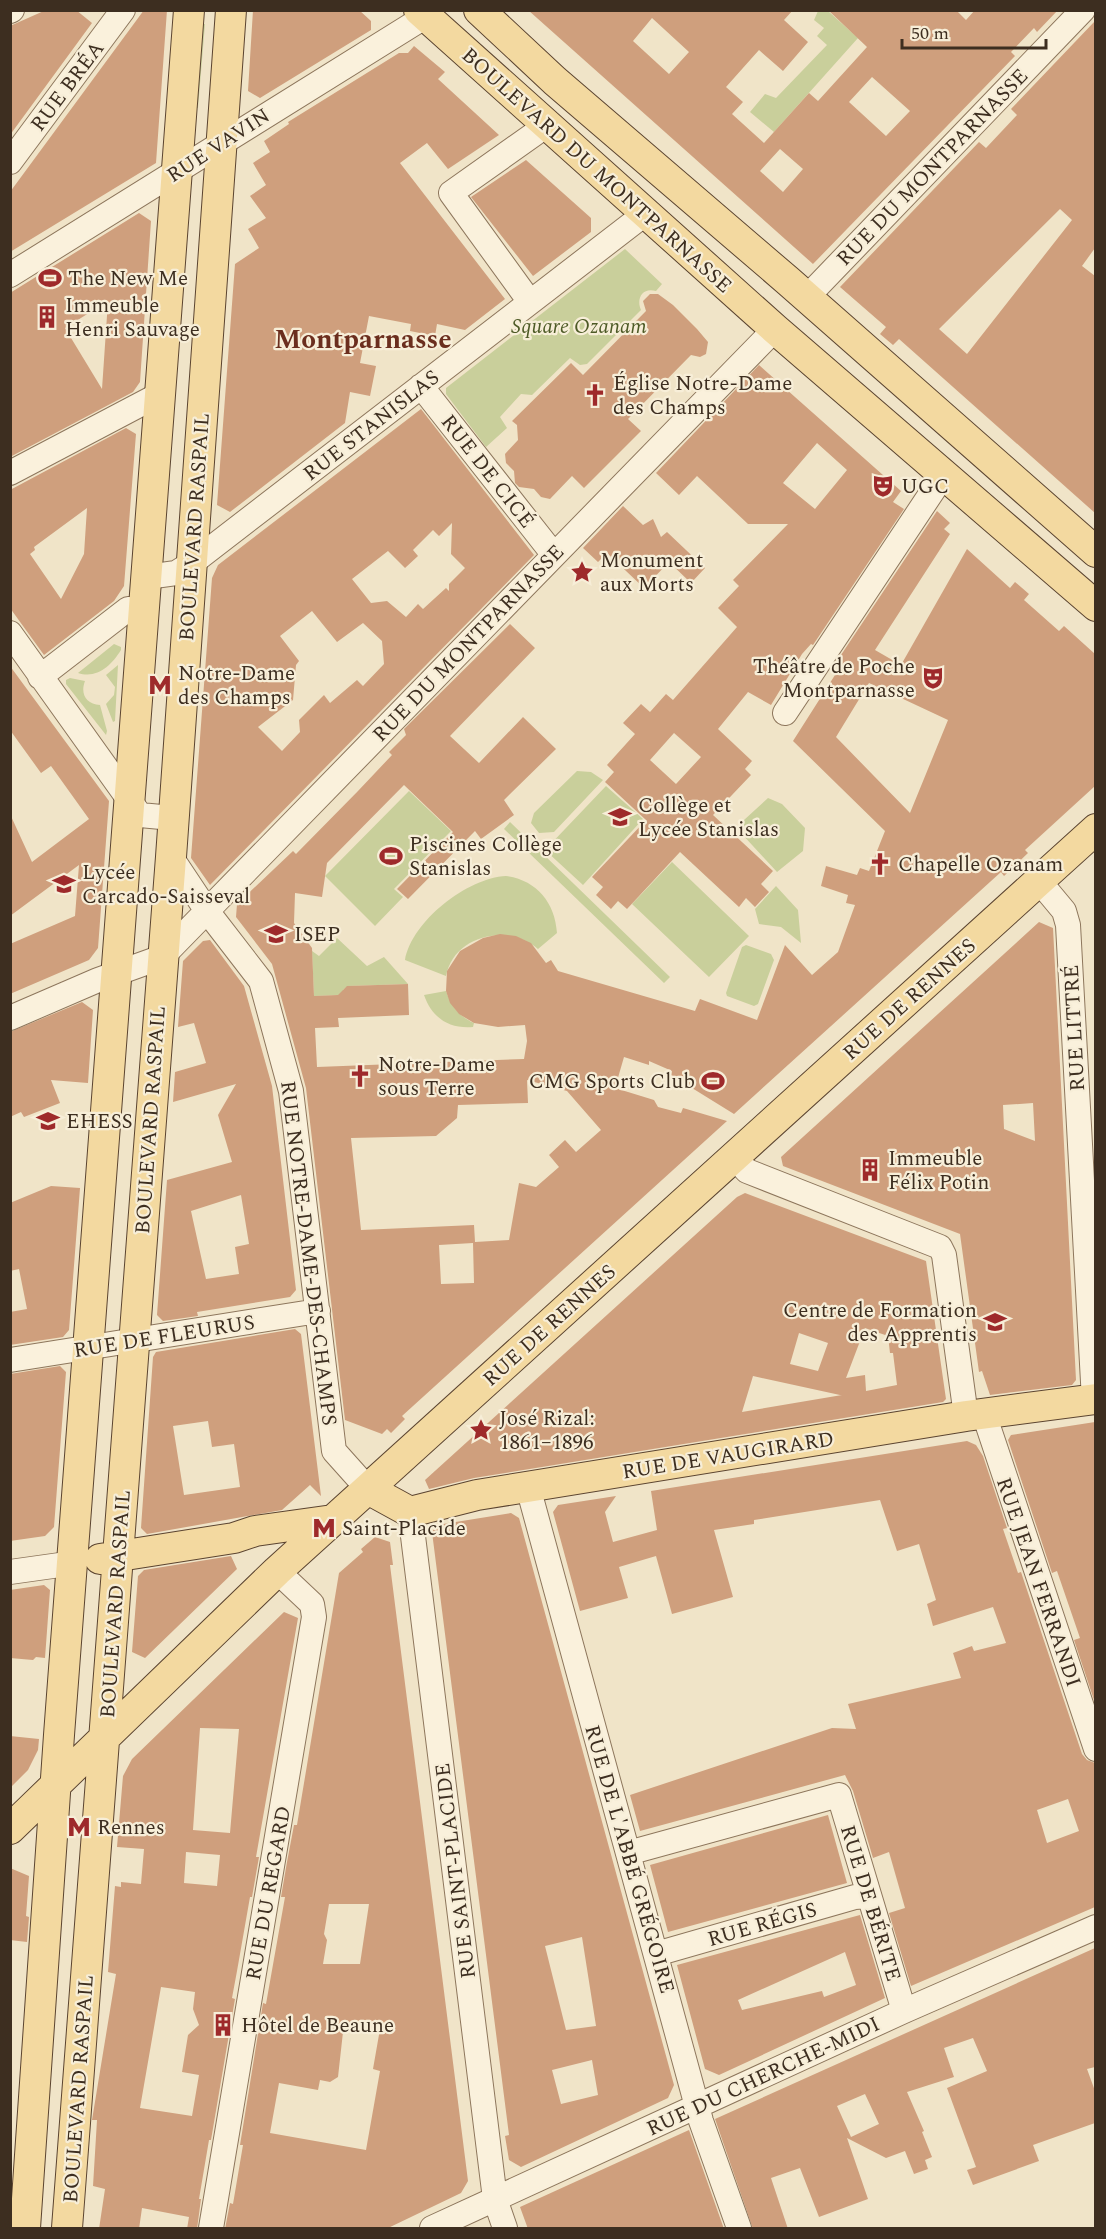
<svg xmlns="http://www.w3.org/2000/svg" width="1106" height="2239" font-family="Spectral,serif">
  <rect width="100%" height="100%" fill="#f0e4c8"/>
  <path fill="#c9cf9b" d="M818,11H828L858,38L774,132L750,112L765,94L776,98L827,45L817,36L824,28L814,20Z
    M201,24H205L198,108H195Z
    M625,249L662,284L656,291C642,287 636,299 641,310L587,364L580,365L570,358L532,395L521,394L500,417L507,428L486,447L446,394V388Z
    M114,644L121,647V650C111,666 97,679 78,673Z
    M118,665L115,721L113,722L106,704L114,695L115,687L106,675Z
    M70,678L85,681C80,694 86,704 100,705L107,731L106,735L66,684V680Z
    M577,771L591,772L603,780L554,832L539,833L531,823L534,813Z
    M606,786L643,819L583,885L545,850Z
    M409,791L451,831L394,889L403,897L375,926L325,876Z
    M768,798L782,804L805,828L803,851L777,872L741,833L744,820Z
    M510,822L670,977L664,983L504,829Z
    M672,862L749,936L709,977L632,904Z
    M506,876C536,880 555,902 557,933L538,949C508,923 454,935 446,976L405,960C412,921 467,878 506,876Z
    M776,886L798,910L801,943L781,927L759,924L755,909Z
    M337,938L367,966L384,957L408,984L348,986L343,990V995L314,996L312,951L319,956Z
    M746,945L771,954L774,960L758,1004L754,1006L727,996L726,993L742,947Z
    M446,991C451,1006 459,1016 474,1023L473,1027C449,1029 432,1018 424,995Z"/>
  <path fill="#cf9f7d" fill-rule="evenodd" d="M46,10H76L92,23L10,135V26Z
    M144,10H167L156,163L10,252V192Z
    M253,10H359L371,21V30L260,98L248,91Z
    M528,10H793L784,20L808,42L783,71L759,50L726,87L743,102L732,114L764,143L809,93L818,101L867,47L828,10H956L966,20L975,10H1058L1037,32L1034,28L1011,52L1015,56L813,264ZM652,18L689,52L669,74L633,41ZM872,77L910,111L886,136L849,102ZM780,149L803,169L783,192L760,171Z
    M1095,21V248L1082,266L1095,276V513L899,339L893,345L880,334L886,327L840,287L979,142L986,148L1017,115L1011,109ZM1060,209L1072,220L967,354L939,329Z
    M414,46L445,72L438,79L499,135L448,169L427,143L400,163L505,299L465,330L437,324L435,336L410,331L411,324L369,316L360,363L376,366L370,396L350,392L345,423L230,512L217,505L235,264L259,248L248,229L266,218L250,196L266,185L253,163L270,152L264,141L289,124L288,122L399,53H408Z
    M526,160L591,218V232L533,276L471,197Z
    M139,213L151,221L140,382L133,392L10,457V293ZM108,301L102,389L65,328Z
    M650,294H658L673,305L697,329L708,342L706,354L700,357L691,355L628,419L641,431L584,488L572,476L550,499L541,497L534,489L519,487L515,483L514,471L506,463L505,454L518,440L517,425L512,421L571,363L583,375L646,311L643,301Z
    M759,365L901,491L893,502L904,509L813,645L811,644L802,654L771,705L748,692L718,729L752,761L745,769L751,775L713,815L773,871L761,884L769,892L755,907L746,898L739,907L680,852L627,909L618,901L611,909L596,895L603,887L592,877L646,820L605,782L614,772L607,765L635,734L623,723L641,704L650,712L666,694L673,700L737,627L718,608L739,586L733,580L788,524H748L697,476L679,495L656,473ZM817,443L847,470L815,509L783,483ZM674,733L701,757L676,784L650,760Z
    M421,409L534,555L210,885L191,858L212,578L218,565ZM452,523L451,554L465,568L449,584V591L446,588L423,609L418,604L406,617L387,601L371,603L352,579L388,551L405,568L418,556L413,550L433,530L439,536ZM312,611L337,642L363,623L382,641L384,664L363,686L357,680L330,703L324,695L299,720L300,732L282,751L258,727L293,700L296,665L299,661L280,636Z
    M126,428L136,434L124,586L114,601L44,655L10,608V490ZM87,508L84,554L61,599L30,554L35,550L34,547Z
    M623,506L643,525L653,519L661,537L667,532L705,568L691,583L669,562L644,588L607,553L598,562L583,548Z
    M937,511L950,523L944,529L950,534L875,650L901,665L967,549L1010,588L1015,582L1029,594L1024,600L1059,631L1064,626L1095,654V786L1025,850L1028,853L1004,876L1001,872L734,1114L671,1075L672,1071L649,1061V1065L624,1057L615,1088L654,1100L658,1107L681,1113L683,1108L727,1121L402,1416L405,1419L391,1433L387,1429L382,1434L345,1420L306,1088L272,964L236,917L237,904L293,851L296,854L358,791L392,755L389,752L406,735L404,729L510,624L535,648L450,736L479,763L523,717L556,749L504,800L514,815L481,839L475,831L408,899L397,889L453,832L404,785L327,863L322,897L295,893L294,923L312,948L314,996L338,995L347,986L408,984L409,1015L338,1018L339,1027L315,1028L317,1067L524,1059L527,1041L525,1025L498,1027L474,1023L459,1014L450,1003L446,991L447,971L460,951L483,938L500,934L516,936L531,943L546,963L551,960L558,971L695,1011L700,999L757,1020L785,945L812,975L838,952L855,905L846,903L848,895L821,886L826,866L857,875L860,868L869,871L885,831L793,741L842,664L837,661ZM869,683L948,720L910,813L836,737ZM527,1080L567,1091L601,1130L576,1152L565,1140L549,1155L559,1167L536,1187L519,1183L509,1240L475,1242L474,1225L361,1230L351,1138L436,1136L457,1118L458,1105L528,1103ZM473,1243L474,1283L441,1284L439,1245Z
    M10,666L109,801L98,948L89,960L10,994V944L75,916L79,865L10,916V814L32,862L89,819L51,766L41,773L10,730Z
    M1039,922L1053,928L1076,1380L1072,1385L990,1395L982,1371L979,1372L960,1234L783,1166L781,1157ZM1033,1103L1035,1141L1004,1129L1003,1105Z
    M210,940L244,986L272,1086L296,1290L290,1297L197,1312L198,1316L163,1321L157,1315L167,1180L232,1162L218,1115L236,1084L173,1102L175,1072L206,1063L194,1023L178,1027L183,961L203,941ZM241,1195L249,1244L235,1247L239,1274L206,1279L191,1211Z
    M82,1002L93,1010L88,1083L51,1080L60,1103L24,1117L21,1112L10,1117V1032Z
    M51,1186L80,1188L69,1330L63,1337L10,1345V1312L27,1309L19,1269L10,1271V1203Z
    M745,1193L926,1261L946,1399L943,1402L474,1478L429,1489L425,1480L737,1197ZM865,1328L888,1336L890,1353H893L897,1385L866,1391L865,1375L846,1378ZM799,1333L828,1343L818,1371L790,1364ZM753,1376L840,1395H842L742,1412Z
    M295,1329L301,1334L321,1496L310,1485L282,1510L147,1534L141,1528L153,1357L156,1352ZM208,1421L212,1447L234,1444L240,1487L184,1495L173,1426Z
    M60,1366L66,1372L54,1527L45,1536L10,1541V1374Z
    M1095,1422V1703L1074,1640L1080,1638L1057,1571L1052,1573L1008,1440L1011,1435Z
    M967,1441L976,1445L983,1456L1007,1528L1003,1529L1018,1573L1021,1572L1082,1754L1087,1760L1095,1763V1907L911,1986L889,1913L905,1908L889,1852L873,1858L853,1791L845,1775L640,1831L630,1795L832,1728L856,1729L848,1704L961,1678L953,1653L972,1646L974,1651L1006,1643L993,1607L933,1626L927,1604L936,1600L919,1544L897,1551L880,1500L754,1520V1524L714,1530L733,1597L672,1614L656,1556L619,1567L628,1598L580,1611L553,1512L558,1505L616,1496L605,1512L613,1542L657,1530L651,1491ZM1068,1799L1079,1831L1047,1843L1037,1810Z
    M511,1513L519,1518L674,2085L668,2098L521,2167L509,2160L505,2136L509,2135L432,1532L437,1525ZM582,1937L596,2026L566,2030L545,1946ZM592,2060L598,2095L561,2104L552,2070Z
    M375,1537L390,1542L393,1565H390L468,2181L461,2193L386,2229H225L230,2203L233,2204L243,2145H240L263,2003L266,2004L285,1897H281L287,1862L294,1825H297L339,1573L363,1552L361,1549ZM329,1904H369L360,1964H323L327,1940L324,1934ZM380,2029L373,2069L380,2071L366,2150L270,2133L279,2083L318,2090L320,2080L330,2082L338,2077L343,2032Z
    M231,1556L237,1569L145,1658L132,1652L138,1576L144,1570Z
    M44,1585L50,1590L45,1658L36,1657L33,1660L10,1658V1590Z
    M284,1612L298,1618L256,1857H259L252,1897H250L237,1971L232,1998L235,1999L211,2140H209L199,2199H201L197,2229H187L189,2217L142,2208L139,2229H99L105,2189L93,2186L97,2120H92L116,1974L108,1972L115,1886L121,1887V1882L141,1884L144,1849L117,1847L123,1776L132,1759ZM200,1728L239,1729L230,1833L193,1830ZM186,1852L220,1855L217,1886L184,1883ZM161,1987L195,1992L193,2009L199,2025L188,2035L182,2072L199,2075L192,2116L140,2108Z
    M10,1736L39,1739L38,1750L28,1770L10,1788Z
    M828,1815L847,1883L668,1932L650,1865Z
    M10,1868L29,1876L26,1916L29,1917L27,1942L10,1940Z
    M860,1915L885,1998L719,2075L705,2069L677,1965ZM845,1952L856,1985L824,1997L822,1991L742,2010L738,2000Z
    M1095,1948V2067L1087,2069L1095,2091V2123L1033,2145L1039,2161L973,2185L967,2170L976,2167L947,2088L987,2071L973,2038L944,2048L954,2077L907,2092L924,2131L922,2132L932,2157L925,2160L928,2169L914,2174L905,2151L886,2158L847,2138L868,2199L819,2217L800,2168L771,2178L788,2229H753L715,2119ZM865,2094L879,2124L851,2137L837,2106Z
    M689,2130L724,2229H528L520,2207Z"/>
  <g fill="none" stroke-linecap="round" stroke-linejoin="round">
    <g stroke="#8d765c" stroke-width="26">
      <path id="minor" d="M10,11L12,10
        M10,162L123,10
        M10,275L426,16
        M807,297L1083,10
        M530,302L451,193L547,125
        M421,386L554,555
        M10,473L162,393
        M147,577L176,573L192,563L646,213
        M10,633L140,815L172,818
        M40,677L128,609L144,610
        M785,713L944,474
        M171,857L207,911L261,981L291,1091L334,1451L368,1489
        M1039,881L1064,911L1068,925L1094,1400
        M10,1018L98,980L162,957L775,329
        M734,1157L747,1171L940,1247L944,1255L966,1416
        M10,1360L318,1311
        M984,1414L1096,1749
        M528,1487L701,2121L739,2228
        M410,1512L495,2199L505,2228
        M10,1572L74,1563
        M628,1853L839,1795L904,2011
        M656,1954L855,1897L868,1896
        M211,2228L314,1617L312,1604L277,1571
        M432,2228L904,2011L1096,1927"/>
    </g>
    <g stroke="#5b4430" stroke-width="32">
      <path id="major" d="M419,10L775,329L1096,606
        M479,10L555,81L787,280L1096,552
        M368,1489L410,1512L477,1495L966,1416L1096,1399
        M100,1559L234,1538L255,1531L333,1520
        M10,1829L277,1571L1096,829
        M25,2228L59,1735L189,10
        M67,2228L171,857L231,10"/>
    </g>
    <use href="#minor" stroke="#faf1dc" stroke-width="24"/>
    <use href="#major" stroke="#f3d9a0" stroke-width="30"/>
  </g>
  <defs>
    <g id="stadium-bare" transform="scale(1.8)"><path d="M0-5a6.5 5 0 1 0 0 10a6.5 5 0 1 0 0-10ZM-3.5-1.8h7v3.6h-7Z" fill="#9e2a2b" stroke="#f7eed8" stroke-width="2.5" paint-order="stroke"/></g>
    <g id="building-bare" transform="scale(1.8)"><path d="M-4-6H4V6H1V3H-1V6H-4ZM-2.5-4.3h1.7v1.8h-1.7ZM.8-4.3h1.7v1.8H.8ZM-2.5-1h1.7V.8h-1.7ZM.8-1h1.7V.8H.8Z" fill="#9e2a2b" stroke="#f7eed8" stroke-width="2.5" paint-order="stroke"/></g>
    <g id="church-bare" transform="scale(1.8)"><path d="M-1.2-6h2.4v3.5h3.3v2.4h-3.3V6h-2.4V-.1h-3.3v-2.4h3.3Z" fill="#9e2a2b" stroke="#f7eed8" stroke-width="2.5" paint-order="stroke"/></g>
    <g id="theatre-bare" transform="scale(1.8)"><path d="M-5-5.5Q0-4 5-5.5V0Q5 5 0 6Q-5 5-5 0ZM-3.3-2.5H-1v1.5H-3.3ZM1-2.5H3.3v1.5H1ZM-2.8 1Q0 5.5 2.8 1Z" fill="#9e2a2b" stroke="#f7eed8" stroke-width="2.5" paint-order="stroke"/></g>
    <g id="sight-bare" transform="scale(1.8)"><path d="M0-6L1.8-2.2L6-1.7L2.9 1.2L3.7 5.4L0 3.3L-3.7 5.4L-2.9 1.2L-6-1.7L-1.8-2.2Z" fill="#9e2a2b" stroke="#f7eed8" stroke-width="2.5" paint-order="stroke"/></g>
    <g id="metro-bare" transform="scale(1.8)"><path d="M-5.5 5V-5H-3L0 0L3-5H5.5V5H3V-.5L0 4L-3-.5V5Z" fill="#9e2a2b" stroke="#f7eed8" stroke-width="2.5" paint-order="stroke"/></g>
    <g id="school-bare" transform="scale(1.8)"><path d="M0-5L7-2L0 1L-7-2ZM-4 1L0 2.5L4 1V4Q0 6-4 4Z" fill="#9e2a2b" stroke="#f7eed8" stroke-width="2.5" paint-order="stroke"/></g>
    <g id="university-bare" transform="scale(1.8)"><path d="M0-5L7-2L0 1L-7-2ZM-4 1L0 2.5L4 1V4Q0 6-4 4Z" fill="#9e2a2b" stroke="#f7eed8" stroke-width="2.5" paint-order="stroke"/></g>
  </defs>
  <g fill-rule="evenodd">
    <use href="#stadium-bare" x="50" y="278"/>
    <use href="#building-bare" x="47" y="317"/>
    <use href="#church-bare" x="595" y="395"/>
    <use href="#theatre-bare" x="883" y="486"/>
    <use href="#sight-bare" x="582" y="572"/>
    <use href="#theatre-bare" x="933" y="678"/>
    <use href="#metro-bare" x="160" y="685"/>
    <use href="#school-bare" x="620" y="817"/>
    <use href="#stadium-bare" x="391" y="856"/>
    <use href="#church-bare" x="880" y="864"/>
    <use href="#school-bare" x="64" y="884"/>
    <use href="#university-bare" x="276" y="934"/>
    <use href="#church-bare" x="360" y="1076"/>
    <use href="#stadium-bare" x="713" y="1081"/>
    <use href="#university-bare" x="48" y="1121"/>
    <use href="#building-bare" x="870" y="1170"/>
    <use href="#university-bare" x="995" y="1322"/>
    <use href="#sight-bare" x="481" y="1430"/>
    <use href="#metro-bare" x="324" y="1528"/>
    <use href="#metro-bare" x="79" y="1827"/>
    <use href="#building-bare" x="223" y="2025"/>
  </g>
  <g text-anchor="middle" stroke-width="4.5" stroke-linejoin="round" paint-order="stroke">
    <g font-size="21" fill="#3d2e20" stroke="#f7eed8">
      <text transform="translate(67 86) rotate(-53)" y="7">RUE BRÉA</text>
      <text transform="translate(218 145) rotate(-33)" y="7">RUE VAVIN</text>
      <text transform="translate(932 167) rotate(-46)" y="7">RUE DU MONTPARNASSE</text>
      <text transform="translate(597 170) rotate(42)" y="7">BOULEVARD DU MONTPARNASSE</text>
      <text transform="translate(371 425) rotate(-38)" y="7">RUE STANISLAS</text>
      <text transform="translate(488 471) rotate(52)" y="7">RUE DE CICÉ</text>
      <text transform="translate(194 527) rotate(-86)" y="7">BOULEVARD RASPAIL</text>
      <text transform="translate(468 643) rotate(-46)" y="7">RUE DU MONTPARNASSE</text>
      <text transform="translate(909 999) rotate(-42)" y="7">RUE DE RENNES</text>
      <text transform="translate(1074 1028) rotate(-93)" y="7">RUE LITTRÉ</text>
      <text transform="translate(150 1120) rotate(-86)" y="7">BOULEVARD RASPAIL</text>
      <text transform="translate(309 1253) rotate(83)" y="7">RUE NOTRE-DAME-DES-CHAMPS</text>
      <text transform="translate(549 1325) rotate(-42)" y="7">RUE DE RENNES</text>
      <text transform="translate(164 1336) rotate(-9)" y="7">RUE DE FLEURUS</text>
      <text transform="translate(728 1455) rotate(-9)" y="7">RUE DE VAUGIRARD</text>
      <text transform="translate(1039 1582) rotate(71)" y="7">RUE JEAN FERRANDI</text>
      <text transform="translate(115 1604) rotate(-86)" y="7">BOULEVARD RASPAIL</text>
      <text transform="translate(630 1859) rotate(74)" y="7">RUE DE L'ABBÉ GRÉGOIRE</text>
      <text transform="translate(455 1871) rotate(-97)" y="7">RUE SAINT-PLACIDE</text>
      <text transform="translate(268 1893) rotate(-80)" y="7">RUE DU REGARD</text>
      <text transform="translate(871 1903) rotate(73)" y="7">RUE DE BÉRITE</text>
      <text transform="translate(762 1924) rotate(-16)" y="7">RUE RÉGIS</text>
      <text transform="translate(763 2076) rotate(-25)" y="7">RUE DU CHERCHE-MIDI</text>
      <text transform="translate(78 2089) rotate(-86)" y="7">BOULEVARD RASPAIL</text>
    </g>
    <g font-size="21" fill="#3d2e20" stroke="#f7eed8" text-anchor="start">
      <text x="68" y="285">The New Me</text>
      <text x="65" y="312">Immeuble<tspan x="65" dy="24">Henri Sauvage</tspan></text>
      <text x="613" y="390">Église Notre-Dame<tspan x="613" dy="24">des Champs</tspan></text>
      <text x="901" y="493">UGC</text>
      <text x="600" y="567">Monument<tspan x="600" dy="24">aux Morts</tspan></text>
      <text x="915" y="673" text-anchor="end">Théâtre de Poche<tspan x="915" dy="24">Montparnasse</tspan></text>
      <text x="178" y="680">Notre-Dame<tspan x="178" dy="24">des Champs</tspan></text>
      <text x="638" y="812">Collège et<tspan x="638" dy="24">Lycée Stanislas</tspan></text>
      <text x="409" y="851">Piscines Collège<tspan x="409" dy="24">Stanislas</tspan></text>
      <text x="898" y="871">Chapelle Ozanam</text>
      <text x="82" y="879">Lycée<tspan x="82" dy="24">Carcado-Saisseval</tspan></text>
      <text x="294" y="941">ISEP</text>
      <text x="378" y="1071">Notre-Dame<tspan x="378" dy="24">sous Terre</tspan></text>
      <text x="695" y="1088" text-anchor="end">CMG Sports Club</text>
      <text x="66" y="1128">EHESS</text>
      <text x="888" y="1165">Immeuble<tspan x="888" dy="24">Félix Potin</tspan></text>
      <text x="977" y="1317" text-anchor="end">Centre de Formation<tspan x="977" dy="24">des Apprentis</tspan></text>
      <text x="499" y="1425">José Rizal:<tspan x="499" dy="24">1861–1896</tspan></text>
      <text x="342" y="1535">Saint-Placide</text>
      <text x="97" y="1834">Rennes</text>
      <text x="241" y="2032">Hôtel de Beaune</text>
    </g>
    <g font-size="21" font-style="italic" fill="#4d5a26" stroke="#f7eed8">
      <text x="579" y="333">Square Ozanam</text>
    </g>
    <g font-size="27" font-weight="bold" fill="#6b2e1e" stroke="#f7eed8">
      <text x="363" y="348">Montparnasse</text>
    </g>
  </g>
  <rect width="1106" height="2239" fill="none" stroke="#3d2e20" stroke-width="24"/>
  <path d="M902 39v9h144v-9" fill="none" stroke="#3d2e20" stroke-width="3"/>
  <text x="911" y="39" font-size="18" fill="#3d2e20" stroke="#f7eed8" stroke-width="4.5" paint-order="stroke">50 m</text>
</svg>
